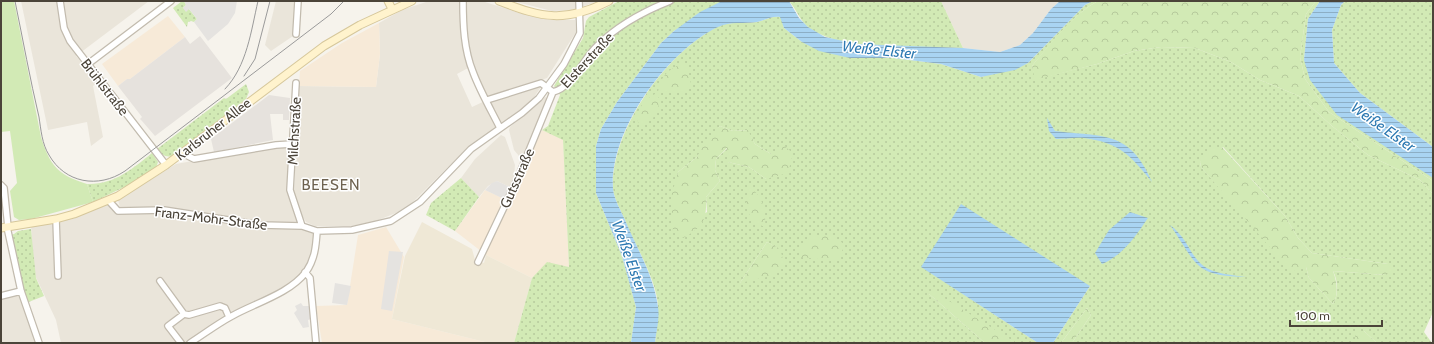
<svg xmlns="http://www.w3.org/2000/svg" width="1434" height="344" font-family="Cabin,sans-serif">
  <defs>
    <pattern id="grass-dots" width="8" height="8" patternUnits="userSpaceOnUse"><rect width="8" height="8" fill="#d2eab5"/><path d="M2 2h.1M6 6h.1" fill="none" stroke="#b6ca9c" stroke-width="1.8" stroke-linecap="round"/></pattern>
    <pattern id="forest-crowns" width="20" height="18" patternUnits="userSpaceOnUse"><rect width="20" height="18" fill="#d2eab5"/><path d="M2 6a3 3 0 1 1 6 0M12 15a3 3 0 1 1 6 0" fill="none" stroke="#b6ca9c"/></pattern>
    <pattern id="water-rules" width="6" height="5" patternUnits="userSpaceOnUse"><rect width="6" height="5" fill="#a9d4f2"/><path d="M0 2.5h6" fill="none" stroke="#8caec5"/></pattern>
  </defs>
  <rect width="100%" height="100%" fill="#f6f3ec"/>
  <path fill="#eae5da" d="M21,1H149L76,56L98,82L93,86L103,137L91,146L87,122L48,130Z
    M276,1H294L293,36L271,51L265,45Z
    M429,1H462L461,25L468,68L457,74L472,107L487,100L539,85L541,87L532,100L520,110L465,150L412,203L401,211L373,222L350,226H315L306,222L296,206L294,192L299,86L376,87L380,54L379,23L402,10Z
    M465,1H482L519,13L550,20H575L576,32L547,78L502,94L488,97L474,71L467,40Z
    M513,1H600L571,10L552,11Z
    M941,1H1060L1051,9L1033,33L1020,45L1000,52L963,48Z
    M545,97L548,99L524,156H519L514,150L509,130L510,127Z
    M501,135L505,137L515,165L514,178L510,187L497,181L488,186L479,197L461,178L475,159Z
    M276,146H291L289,195L299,226L317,231L316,253L305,272L297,280L190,343H61L56,320L34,273L31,224L109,201L111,210L121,211L118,200L176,164Z
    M21,291L39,343H1V296Z"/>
  <path fill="#f7ead8" d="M168,16L185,37L130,79H127L118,86L102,64Z
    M379,23L380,54L376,87L299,86L300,71L342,43Z
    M542,130L563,139L569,267L547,263L532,278L486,255L455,231L485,190L509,201Z
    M386,227L404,257L392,319L489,343H322L316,306L347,305L358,235Z"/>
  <path fill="#e6e2dd" d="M200,36L232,78L155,136L142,121L140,119L142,117L118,86L127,79H130L185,37L190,44Z
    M269,95L290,98L289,120H283V114H270L273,140L214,152L211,139Z"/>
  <path fill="#efe8d6" d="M422,222L472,249L475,260L484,263L486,255L532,278L514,343H489L392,319L405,256Z"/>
  <path fill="url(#grass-dots)" fill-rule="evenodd" d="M182,1H184L186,5L183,8L189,9L197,19L194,22L191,21L188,22L187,27L173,8Z
    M619,1H722L674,31L661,43L617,102L601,129L596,146V193L622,256L636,307L631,343H514L532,278L547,262L569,267L563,140L542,130L548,126L560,95L554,86L583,38L586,21L589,17Z
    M789,1H941L963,48C920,47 845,53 809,28C800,21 797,10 789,1Z
    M1093,1H1098C1073,14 1051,44 1032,66L1036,79L1097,64L1134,51L1161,47L1195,48L1231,62L1260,80L1299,96L1332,126L1368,155L1420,180L1433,194V312L1424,332L1432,343H1377L1364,331H1355V343H1072L1091,315L1087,308L1061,343H1053L1090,286L922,267L1038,343H1016L928,293L985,343H655C656,332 658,321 658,310C659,283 635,246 625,220C621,211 614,199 613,189C610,131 667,51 719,26C730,21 745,24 757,22C766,20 771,16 781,17L784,28L802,42L894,58L941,64L981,77L1028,63L1085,5ZM720,126L733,131L747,130L755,144L771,154L766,179L749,167L728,162V148L716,159L715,170L720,181L706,197L707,212L673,232V216L678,172L697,157ZM1223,147L1285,216L1298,238L1312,253L1388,264L1385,275L1333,271C1338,281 1339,294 1333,304L1309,278L1306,267L1242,213L1201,167L1200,162ZM767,242L779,249L740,283Z
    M1316,1H1320L1308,19L1304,60L1433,178V181L1329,112L1305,79L1300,57L1306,14Z
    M1345,1H1433V147L1360,93L1334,63L1332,30L1341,5Z
    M246,84L249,92L246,99L172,156C166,158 161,154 157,149L224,98L226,99Z
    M152,153L158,162L156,168L141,179L93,202L87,184C114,185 132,169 152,153Z
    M461,178L479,197L455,231L426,215L431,203Z
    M31,229L36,278L44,296L26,303L8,235L14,234L18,231Z"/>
  <path fill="url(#forest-crowns)" d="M1098,1H1316L1306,14L1300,57L1305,79L1329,112L1433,181V194L1420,180L1368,155L1332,126L1299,96L1260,80L1231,62L1195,48L1161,47L1134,51L1097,64L1035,80L1032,66C1050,44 1073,14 1098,1Z
    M682,64L688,70L691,84L682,92H658C660,77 668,69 682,64Z
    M655,94L659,98C659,115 654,120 639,125L636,115L645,100Z
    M720,126L733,131L748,130L755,144L771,154L784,146L793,153L788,173L766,179L749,167L728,162L727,148L716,159L715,170L720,181L706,197C707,220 703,227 683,238L673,232L671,197L678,172L697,157L705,142Z
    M1222,147L1285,216L1298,238L1312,253L1388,264L1395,271L1385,275L1333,271C1337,282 1339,294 1333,304L1309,278L1306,267L1291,272L1201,167L1200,162L1209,150Z
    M750,185C763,201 766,206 765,227L752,222L746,204Z
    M832,235L845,245L837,261L800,257V247L812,237Z
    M767,242L780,249L784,263L771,276L740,283Z
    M933,291L1013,341L1016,343H985L928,293Z
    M1087,308L1091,315L1072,343H1061Z
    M1355,331H1364L1377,343H1355Z"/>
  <path fill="#d2eab5" d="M1,1H14L41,137C50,166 58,175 87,184L93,202L31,219L19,220L14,217L10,191L17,183L10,131L1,132Z"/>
  <path fill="#e5e3e0" d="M184,1H237L235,13L228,24L208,41L194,22L197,19L189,9L186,12L183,8L186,5Z
    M497,181L510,187L504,199L485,190L492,183Z
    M389,251L403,252L392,311L381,309Z
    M335,283L351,286L347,305L332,303Z
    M301,303L303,306H309L311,319L308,320L309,327L303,328L294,313L297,310L295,306Z"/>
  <path fill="url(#water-rules)" d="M722,1H789L799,18L808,27L825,37L857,44L963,48L1000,52L1020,45L1033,33L1051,9L1060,1H1093L1085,5L1028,63L1015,70L981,77L941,64L894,58H850L819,51L802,42L784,28L780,17C771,16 766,20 757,22C745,24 730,21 718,27C667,51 609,131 613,189C614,199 621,211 625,220C637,249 654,276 658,307C660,318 656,332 655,343H631L636,307L622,256L596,193V146L601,129L617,102L661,43L674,31L700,12Z
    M1320,1H1345L1341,5L1332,30L1334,63L1360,93L1433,147V178L1337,115L1310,80L1304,60L1308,19Z
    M1047,118L1055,131C1103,137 1130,130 1152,182C1130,155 1120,143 1084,138C1075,137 1065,139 1056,139L1049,131Z
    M961,204L1090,286L1053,343H1038L921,267Z
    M1130,212L1148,218C1135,237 1123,255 1102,264L1095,253L1109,230Z
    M1170,225C1186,237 1188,250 1199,262C1210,274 1232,275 1247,277C1193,276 1198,265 1170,225Z"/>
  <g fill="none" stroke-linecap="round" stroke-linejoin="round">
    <g stroke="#c2bbae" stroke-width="8">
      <path id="street" d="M60,1L64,28L70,41L166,165
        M463,1C463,25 464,50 473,72C480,91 491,110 500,128
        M296,34L298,1
        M88,64L171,1
        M296,83L290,190L302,226
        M487,100L541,83L553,92C573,87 583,59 597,46C618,25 642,12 670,1
        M184,152L188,156L194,159L276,145L292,144
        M1,185L4,188L8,227
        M109,201L118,211L164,210L261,225L302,226L317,231L352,230L391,221L420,202L471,149L522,113L539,98L564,64L580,33L579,1
        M56,219L58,276
        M7,227L21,291L39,343
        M478,262L517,180L553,92
        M305,272L310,278L316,343
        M160,281L184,314
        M1,296L21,291
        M181,343L168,326L184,314L189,315L220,306L225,308L229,317
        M190,343C204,334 217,324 232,316C255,303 289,294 306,272C315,259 316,246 317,231"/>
    </g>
    <g stroke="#d6c79b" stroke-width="9">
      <path id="secondary" d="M388,1L392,9
        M499,1C543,18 565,23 609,1
        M1,228L56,219L74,214L118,196L166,165L324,46L360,25L412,1"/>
    </g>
    <use href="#street" stroke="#fff" stroke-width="5.5"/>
    <use href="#secondary" stroke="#fff3cd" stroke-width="7"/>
    <path stroke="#9a9a9a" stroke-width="1" d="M15,1C23,40 30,79 39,117C41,130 42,144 49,155C65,183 98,189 125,171L331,14L344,1
      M244,76L255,59L270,1
      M225,89C247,66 251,31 258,1"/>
  </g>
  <g text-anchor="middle" stroke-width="3" stroke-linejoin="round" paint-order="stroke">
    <g font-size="14" fill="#4b4439" stroke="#fff">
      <text transform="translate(587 60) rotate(-47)" y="5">Elsterstraße</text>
      <text transform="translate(105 87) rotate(52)" y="5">Brühlstraße</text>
      <text transform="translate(213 129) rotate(-38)" y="5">Karlsruher Allee</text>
      <text transform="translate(294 131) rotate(-87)" y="5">Milchstraße</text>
      <text transform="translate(517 178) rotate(-66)" y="5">Gutsstraße</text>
      <text transform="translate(211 218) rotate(7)" y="5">Franz-Mohr-Straße</text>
    </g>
    <g font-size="15" font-style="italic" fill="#2e7ab2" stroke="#fff">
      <text transform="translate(879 50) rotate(6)" y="5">Weiße Elster</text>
      <text transform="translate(1383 127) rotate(35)" y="5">Weiße Elster</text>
      <text transform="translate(629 256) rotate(70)" y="5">Weiße Elster</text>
    </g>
    <g font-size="15" letter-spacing="1" fill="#6e6250" stroke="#fff">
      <text x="331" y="190">BEESEN</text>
    </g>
  </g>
  <rect width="1434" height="344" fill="none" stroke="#4b4439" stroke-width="4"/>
  <path d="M1290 320v6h92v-6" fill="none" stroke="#4b4439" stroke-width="2"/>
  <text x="1296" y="320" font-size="12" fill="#4b4439" stroke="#ffffff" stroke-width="3" paint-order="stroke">100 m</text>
</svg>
